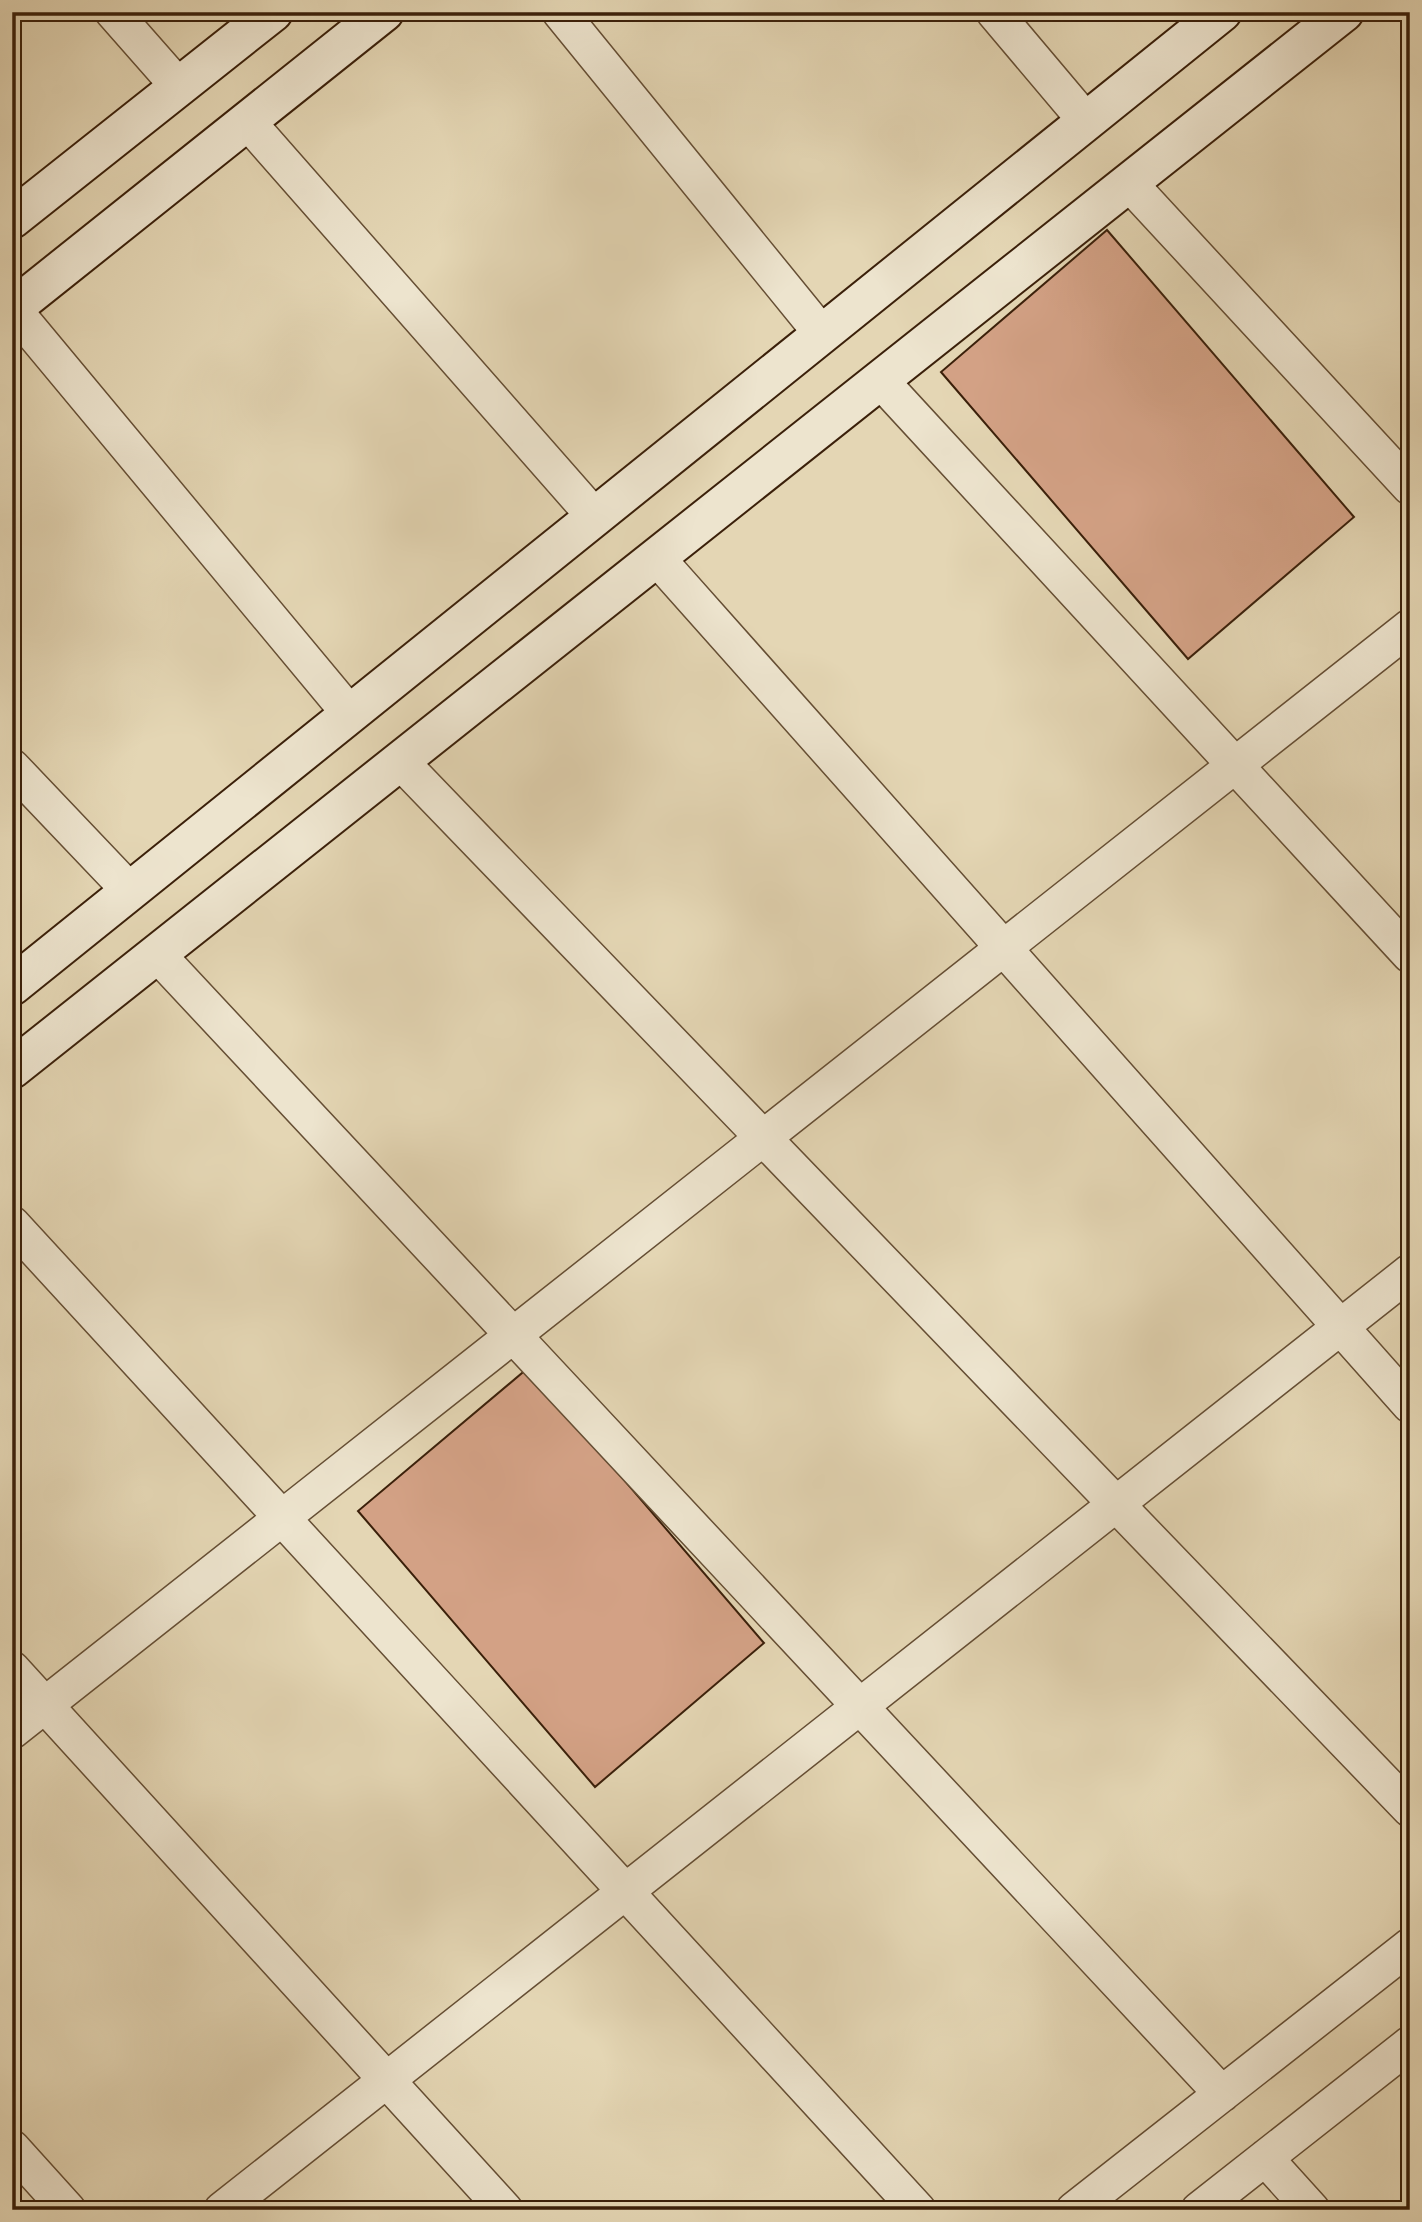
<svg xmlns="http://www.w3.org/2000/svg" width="1422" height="2222" font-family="'IM FELL English',serif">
  <rect width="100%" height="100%" fill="#e4d6b4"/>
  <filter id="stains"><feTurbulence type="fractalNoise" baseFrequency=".00286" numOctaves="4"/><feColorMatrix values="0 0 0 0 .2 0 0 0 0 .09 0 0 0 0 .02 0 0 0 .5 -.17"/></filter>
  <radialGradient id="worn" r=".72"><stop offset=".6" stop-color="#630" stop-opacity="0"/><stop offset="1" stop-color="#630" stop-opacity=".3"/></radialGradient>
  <path fill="#d3a185" stroke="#3b200a" stroke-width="2" d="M1107,230L1354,517L1188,659L941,372Z
    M528,1368L764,1643L595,1787L358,1511Z"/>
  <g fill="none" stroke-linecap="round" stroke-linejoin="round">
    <g stroke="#654e34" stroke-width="38">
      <path id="street" d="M113,12L179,87
        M560,12L822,334
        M994,12L1086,121
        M247,121L595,517
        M1129,183L1410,487
        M13,309L350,714
        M880,380L1410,955
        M656,557L1410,1405
        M400,761L1410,1809
        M12,767L130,891
        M157,954L1222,2094
        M12,1224L918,2210
        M12,1669L505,2210
        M12,1731L1410,627
        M12,2148L68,2210
        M1265,2158L1312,2210
        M222,2210L1410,1272
        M1074,2210L1410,1946
        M1199,2210L1410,2044"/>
    </g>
    <g stroke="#3b200a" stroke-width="42">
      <path id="secondary" d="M12,219L273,12
        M12,309L384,12
        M12,986L1222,12
        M12,1069L1344,12"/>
    </g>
    <use href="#street" stroke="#ede4ce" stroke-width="35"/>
    <use href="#secondary" stroke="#ede4ce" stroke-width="38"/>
  </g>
  <rect width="1422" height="2222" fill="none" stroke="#e4d6b4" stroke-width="42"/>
  <rect x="14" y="14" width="1394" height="2194" fill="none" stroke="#3b200a" stroke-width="3.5"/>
  <rect x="21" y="21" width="1380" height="2180" fill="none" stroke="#3b200a" stroke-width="2"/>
  <rect width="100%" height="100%" filter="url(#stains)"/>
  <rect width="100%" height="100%" fill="url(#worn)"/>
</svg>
